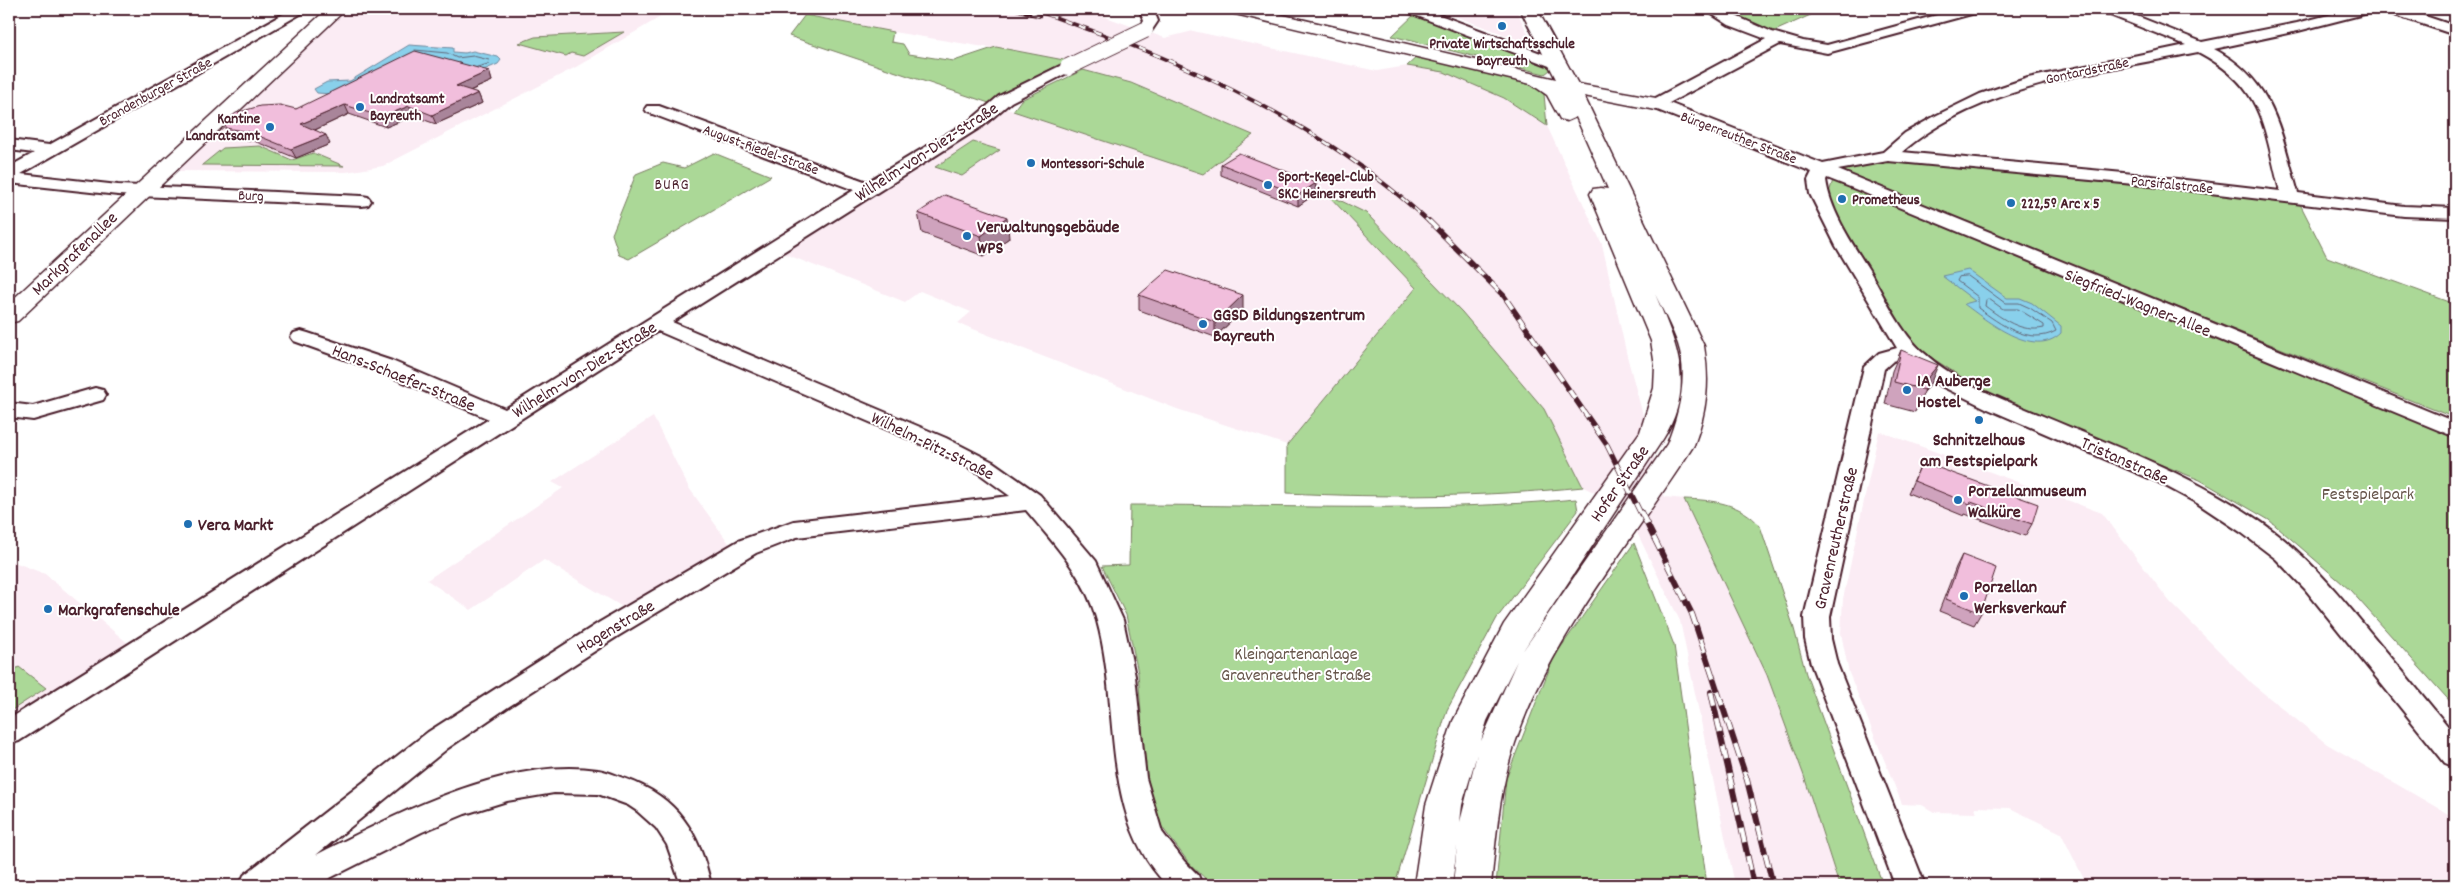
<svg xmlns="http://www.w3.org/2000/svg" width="2464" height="894" font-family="Dekko,sans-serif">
  <rect width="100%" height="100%" fill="#fff"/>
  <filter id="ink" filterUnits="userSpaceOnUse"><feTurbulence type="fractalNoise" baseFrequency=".02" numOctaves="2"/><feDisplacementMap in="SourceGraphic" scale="10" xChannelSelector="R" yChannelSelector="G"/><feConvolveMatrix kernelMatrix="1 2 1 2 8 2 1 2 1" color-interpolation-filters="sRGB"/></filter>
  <g filter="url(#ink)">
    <path fill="#fbecf4" d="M343,9H674L576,67L383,166L346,172L173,171L319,35Z
      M782,9H1083L1165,38L1193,31L1377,71L1407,66L1444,71L1504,98L1547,126L1602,244L1627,356L1665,497L1684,499L1767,675L1804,776L1839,885H1735L1680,621L1624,506L1583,487L1544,409L1462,312L1416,288L1287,445L1177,409L958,323L971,312L920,291L905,302L773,249L995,105L1203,174L1253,135L1131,83L1083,70L1069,61L893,32Z
      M1447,9H1516L1531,40H1519L1441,11Z
      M653,417L689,488L731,546L626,609L544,560L471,610L427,580L563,488L552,482Z
      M1879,431L2102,513L2170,602L2252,684L2327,744L2455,818V885H2087L2061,833L2010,808L1975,807L1977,813L1934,812L1922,805L1902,804L1849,673L1841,633L1843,599Z
      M9,560L45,574L130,645L9,721Z"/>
    <path fill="#abd897" stroke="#7a7c61" d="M1711,9H1824L1768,34Z
      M1416,13L1555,66L1545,74L1392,36Z
      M805,15L893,32L891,42L903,44L909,54L954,61L996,47L1069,61L1044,72L995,105L789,36Z
      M624,32L583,56L571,53L566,56L519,43L535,37Z
      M1419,55L1523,79L1544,94L1547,126L1504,98L1444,72L1407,66Z
      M1083,70L1131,83L1253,135L1203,174L1013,111L1021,100Z
      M973,142L1000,150L962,176L935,167Z
      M260,146L292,160L313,153L344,166L202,165L223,148Z
      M714,153L771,176L629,259L619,255L612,234L636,174L663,163L684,168Z
      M1879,160L2299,202L2327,257L2455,304V418L1837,171L1857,163Z
      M1833,180L2455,437V707L2350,590L2269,520L2200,480L1996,399L1932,358L1907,336L1864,270L1828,196Z
      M1327,194L1366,213L1462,312L1544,409L1583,487C1484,497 1386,498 1287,493V445L1416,288Z
      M1576,499L1578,511L1497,618L1447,710L1395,885H1212L1189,863L1162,827L1152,800L1145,766L1138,673L1126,615L1102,566L1129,565L1130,505C1279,505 1428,513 1576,499Z
      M1684,499C1713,500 1741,503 1760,526L1793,625L1806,674L1883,885H1839L1804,776L1767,675Z
      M1634,543L1674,645L1707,885H1496L1506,779L1554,657Z
      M19,667L46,688L9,712V673Z"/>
    <path fill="#89d0eb" stroke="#70899e" d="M409,45L453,48V52L465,53L473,51L498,57L501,60L498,64L479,72L330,94L317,93L314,89L327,82L350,81Z
      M1968,270L2007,298H2020L2032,303L2061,326V333C2034,360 1986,320 1964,304L1975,301L1942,276Z"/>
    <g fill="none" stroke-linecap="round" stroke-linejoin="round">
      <path stroke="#636678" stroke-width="1" d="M415,50L447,53L457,58L473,56L489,60L488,64L477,67
        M1968,276L2005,303H2019L2030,308L2052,323L2056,331C2029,346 2000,324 1978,308V297L1957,281L1959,277Z
        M1989,299L2003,309H2018L2044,325V328C2021,333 2003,319 1985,306L1986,300Z"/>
      <g stroke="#4a1f2b" stroke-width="4">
        <path id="minor" d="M292,9H309L21,174L118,185L362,196L368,197L371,201L368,205L362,206L118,195L9,183V167L34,153L9,150V140L49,145Z
          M1139,9H1153L1158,21L1150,33L1145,34L1138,30L1144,21Z
          M1405,9H1424L1562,61L1565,64L1562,67H1552L1407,12Z
          M1704,9H1720L1772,32L1803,41L1827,45L1959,9H1981L1979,12L1827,53L1780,44L1669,103L1823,164L1883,152L1905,133L1937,115L1980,94L2028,78L2186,45L2102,12L2100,9H2119L2202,42L2297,23L2352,9H2374L2372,12L2298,31L2214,49C2275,81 2281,133 2298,193L2404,206L2455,208V218L2404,216L2134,184L1888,161L1838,170L2455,422V437L1850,187L1827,178L1826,180C1830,211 1852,243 1869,270C1884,296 1901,334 1924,353C1957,383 2002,399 2043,416C2117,447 2192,475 2258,520C2303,550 2335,590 2369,631C2398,665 2426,700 2455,735V767L2445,763L2305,589L2276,559L2242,533L2197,503L2158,482L1988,409L1937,384L1905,358L1893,361L1884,369L1830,617L1831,639L1837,664L1925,885H1895L1811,664L1805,639L1804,617L1864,367L1879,353L1897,348L1836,246L1810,194L1808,180L1812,172L1650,107L1648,104L1650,101L1766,39L1729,25ZM2198,52C2264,87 2263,125 2280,191L2134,174L1902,152C1980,84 2100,72 2198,52Z
          M2384,9H2404L2455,26V35L2386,12Z
          M1068,62L1073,64L1076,67L1073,70L1011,102L984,125L672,322L946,438L993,462L1040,495L1096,561L1123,620L1135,676L1146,778L1162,832L1184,861L1198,875L1202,885H1167C1099,816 1121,707 1097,621C1085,576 1055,545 1026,510L797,537L756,553L618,636L508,707L448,748L316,855C395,815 507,756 598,770C607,771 617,776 626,779C678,797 700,834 711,885H681L667,845L656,828L637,811L628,805L598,794L554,793L507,801L465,814L422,832L316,885H240L244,875L428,732L600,622L738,541L794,521L1010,496L977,472L930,448L658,331L19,741L9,744V719L489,419L378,371L294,341L291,337L294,333L301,331L308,333L392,361L505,409L854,190L647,112L645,109L647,106H659L867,182L972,119L999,96Z
          M95,388L103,390L106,395L103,400L33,420L9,417V403L33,406Z"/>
      </g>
      <g stroke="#4a1f2b" stroke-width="3">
        <path id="tertiary" d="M327,9H346L18,321L9,323V303Z"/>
      </g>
      <g stroke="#4a1f2b" stroke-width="3">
        <path id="secondary" d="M1228,9H1258L1556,79L1520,9H1537L1578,84L1656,98L1663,100L1666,104L1663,108L1656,110L1584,96L1704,346C1710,382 1707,411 1694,445C1633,541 1551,636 1515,743C1499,789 1496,838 1491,885H1453L1457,846L1452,885H1414L1426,805L1453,721L1504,624L1640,432L1654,388L1655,366L1651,341L1590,194L1593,189L1601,188L1608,189L1576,117L1567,121L1560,119L1547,95L1531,84L1231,13ZM1655,294C1663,311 1672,327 1678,344C1689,376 1679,414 1667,444L1522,652L1663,439C1696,387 1677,345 1655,294ZM1517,661L1481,741L1487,721ZM1477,754L1460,822L1462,805Z"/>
      </g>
      <use href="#minor" fill="#fff" fill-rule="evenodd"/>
      <use href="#tertiary" fill="#fff" fill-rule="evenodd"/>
      <use href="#secondary" fill="#fff" fill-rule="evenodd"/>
      <g stroke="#4a1f2b" stroke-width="4">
        <path id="rail-far2" d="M1016,9L1039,16
          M1033,9C1082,28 1134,44 1181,66C1271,106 1358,155 1430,223"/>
      </g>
      <g stroke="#4a1f2b" stroke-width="5.5">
        <path id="rail-far1" d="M1429,221L1504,296L1607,445L1641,514"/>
      </g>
      <g stroke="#4a1f2b" stroke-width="6">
        <path id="rail" d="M1641,512L1692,614L1747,780L1773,885
          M1711,692L1754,885"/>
      </g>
      <use href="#rail-far2" stroke="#fff" stroke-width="2.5" stroke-dasharray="8" stroke-linecap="butt"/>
      <use href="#rail-far1" stroke="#fff" stroke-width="4" stroke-dasharray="11" stroke-linecap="butt"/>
      <use href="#rail" stroke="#fff" stroke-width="4.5" stroke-dasharray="14" stroke-linecap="butt"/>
      <g stroke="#4a1f2b" stroke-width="18" stroke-linecap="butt">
        <path id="minor-bridge" d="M1068,67L1145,30"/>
      </g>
      <use href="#minor-bridge" stroke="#fff" stroke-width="16"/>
    </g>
    <path fill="#cfa3bd" stroke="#4a1f2b" d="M489,71L492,81L470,91L478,93L482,103L436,124L413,116L386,127L349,114L315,130L330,144L296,158L254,141L230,138L225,128L296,109Z
      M1221,164L1316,183L1315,194L1298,206L1221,175Z
      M918,213L1009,238L984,256L922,233Z
      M1139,295L1243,310L1215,337L1139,310Z
      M1901,350L1929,387L1924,392L1915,412L1885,404L1892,371Z
      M1922,462L2032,524L2025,536L1965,514L1964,516L1908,493Z
      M1962,555L1981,613L1974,625L1939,611L1956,567Z"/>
    <path fill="#a9859a" stroke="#4a1f2b" d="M489,71L492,81L460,95L456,86Z
      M478,93L482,103L436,124L432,115Z
      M345,105L349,114L306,134L301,124Z
      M409,106L413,116L386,127L382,117Z
      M326,135L330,144L296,158L291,149Z
      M1316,183L1315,194L1298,206V195Z
      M1007,217L1009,238L984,256L981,236Z
      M1243,295V310L1215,337V322Z
      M1938,365L1929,387L1924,392L1928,377Z"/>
    <path fill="#f1bedc" stroke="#4a1f2b" d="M415,51L489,71L456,86L478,93L432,115L409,106L382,117L345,105L301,124L326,135L291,149L249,132L225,128V121L236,113L260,106L280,105L296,109Z
      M1239,153L1316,183L1298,195L1221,164Z
      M945,195L1007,217L981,236L918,213Z
      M1168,270L1243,295L1215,322L1139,295Z
      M1901,350L1938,365L1928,377L1925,390L1894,382Z
      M1922,462L2038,504L2032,524L1971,502L1970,504L1914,481Z
      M1962,555L1996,568L1981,613L1946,599Z"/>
  </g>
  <g fill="#1f6fb2" stroke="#fff" stroke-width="2">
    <circle cx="1502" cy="26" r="5"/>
    <circle cx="360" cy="107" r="5"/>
    <circle cx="270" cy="127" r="5"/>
    <circle cx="1031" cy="163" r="5"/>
    <circle cx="1268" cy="185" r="5"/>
    <circle cx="1842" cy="199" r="5"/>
    <circle cx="2011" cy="203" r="5"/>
    <circle cx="967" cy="236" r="5"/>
    <circle cx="1203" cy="324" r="5"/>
    <circle cx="1907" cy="390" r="5"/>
    <circle cx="1979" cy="420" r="5"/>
    <circle cx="1958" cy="500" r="5"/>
    <circle cx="188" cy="524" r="5"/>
    <circle cx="1964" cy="596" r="5"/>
    <circle cx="48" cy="609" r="5"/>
  </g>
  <g text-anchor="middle" stroke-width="4" stroke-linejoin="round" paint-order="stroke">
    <g font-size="15" font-weight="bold" fill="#4a1f2b" stroke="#fff" text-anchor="start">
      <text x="1502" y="48" text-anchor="middle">Private Wirtschaftsschule<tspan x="1502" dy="17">Bayreuth</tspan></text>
      <text x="370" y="103">Landratsamt<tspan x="370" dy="17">Bayreuth</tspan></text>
      <text x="260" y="123" text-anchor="end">Kantine<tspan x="260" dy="17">Landratsamt</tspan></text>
      <text x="1041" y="168">Montessori-Schule</text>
      <text x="1278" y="181">Sport-Kegel-Club<tspan x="1278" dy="17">SKC Heinersreuth</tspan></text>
      <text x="1852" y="204">Prometheus</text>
      <text x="2021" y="208">222,5º Arc x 5</text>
    </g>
    <g font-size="15" fill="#4a1f2b" stroke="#fff">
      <text transform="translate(2087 70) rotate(-12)" y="5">Gontardstraße</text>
      <text transform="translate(155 91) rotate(-29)" y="5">Brandenburger Straße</text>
      <text transform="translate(1739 137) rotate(21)" y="5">Bürgerreuther Straße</text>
      <text transform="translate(761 149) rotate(20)" y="5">August-Riedel-Straße</text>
      <text transform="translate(2172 184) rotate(6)" y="5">Parsifalstraße</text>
      <text transform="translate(251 195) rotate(2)" y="5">Burg</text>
    </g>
    <g font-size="16" letter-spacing="1" fill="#4a1f2b" stroke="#fff">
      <text x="672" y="189">BURG</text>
    </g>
    <g font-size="18" fill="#4a1f2b" stroke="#fff">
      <text transform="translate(926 151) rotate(-33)" y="6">Wilhelm-von-Diez-Straße</text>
      <text transform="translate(74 253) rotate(-44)" y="6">Markgrafenallee</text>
      <text transform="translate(2138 302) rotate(22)" y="6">Siegfried-Wagner-Allee</text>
      <text transform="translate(584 369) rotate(-32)" y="6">Wilhelm-von-Diez-Straße</text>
      <text transform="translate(404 377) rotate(22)" y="6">Hans-Schaefer-Straße</text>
      <text transform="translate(933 445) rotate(26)" y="6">Wilhelm-Pitz-Straße</text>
      <text transform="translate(2125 460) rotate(24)" y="6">Tristanstraße</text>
      <text transform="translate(1619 483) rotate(-55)" y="6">Hofer Straße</text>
      <text transform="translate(1835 538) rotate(-77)" y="6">Gravenreutherstraße</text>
      <text transform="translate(615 626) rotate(-31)" y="6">Hagenstraße</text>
    </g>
    <g font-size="18" font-weight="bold" fill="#4a1f2b" stroke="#fff" text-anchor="start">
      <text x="977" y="232">Verwaltungsgebäude<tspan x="977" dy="21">WPS</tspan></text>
      <text x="1213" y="320">GGSD Bildungszentrum<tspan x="1213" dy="21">Bayreuth</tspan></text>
      <text x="1917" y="386">1A Auberge<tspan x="1917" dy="21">Hostel</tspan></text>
      <text x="1979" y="445" text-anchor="middle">Schnitzelhaus<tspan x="1979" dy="21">am Festspielpark</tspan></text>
      <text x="1968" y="496">Porzellanmuseum<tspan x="1968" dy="21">Walküre</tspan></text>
      <text x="198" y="530">Vera Markt</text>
      <text x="1974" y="592">Porzellan<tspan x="1974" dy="21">Werksverkauf</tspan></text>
      <text x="58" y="615">Markgrafenschule</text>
    </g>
    <g font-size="18" fill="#67564b" stroke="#fff">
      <text x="2368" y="499">Festspielpark</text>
      <text x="1296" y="659">Kleingartenanlage<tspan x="1296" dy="21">Gravenreuther Straße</tspan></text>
    </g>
  </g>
  <rect width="2464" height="894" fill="none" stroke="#fff" stroke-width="30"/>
  <rect x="15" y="15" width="2434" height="864" fill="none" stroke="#4a1f2b" stroke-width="2" filter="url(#ink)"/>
</svg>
